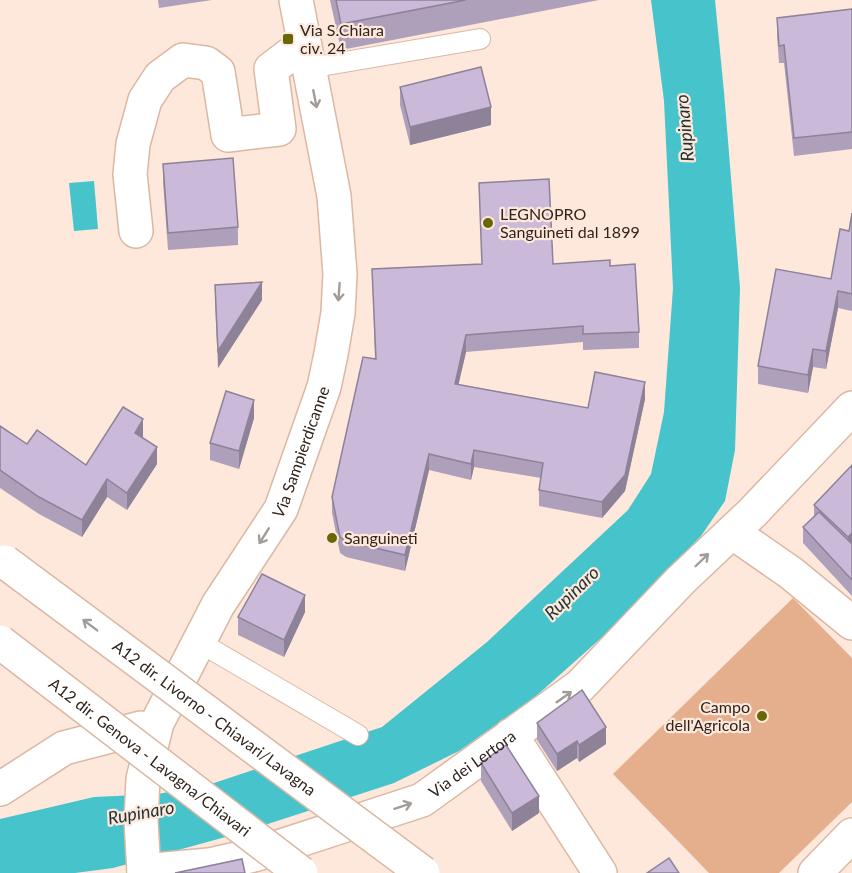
<svg xmlns="http://www.w3.org/2000/svg" width="852" height="873" font-family="Lato,sans-serif">
  <rect width="100%" height="100%" fill="#fee8db"/>
  <path fill="#e5af8d" d="M793,598L852,658V802L779,873H709L613,774Z"/>
  <path fill="#47c3cb" d="M651,0H715L724,92L740,288L735,450L725,501L701,536L609,631L535,697L459,751L394,783L240,833L113,868L75,873H0V819L94,797L158,794L214,783L382,727L487,642L628,510L651,474L664,412L673,288L664,101Z
    M94,181L98,229L74,231L69,183Z"/>
  <g fill="none" stroke-linecap="round" stroke-linejoin="round">
    <g stroke="#dab8a3" stroke-width="22">
      <path id="lane" d="M309,68L480,39
        M199,642L358,735"/>
    </g>
    <g stroke="#dab8a3" stroke-width="36">
      <path id="street" d="M136,231L130,174L133,144L145,100L160,77L183,60L206,63L218,72L228,135L279,129L271,69L304,44
        M732,532L791,573L852,623
        M511,735L600,873
        M0,789L64,748L141,728
        M815,873L852,835"/>
    </g>
    <g stroke="#dab8a3" stroke-width="36">
      <g id="secondary">
        <path id="s1" d="M144,871L209,865L254,855L422,800L580,686L681,580L752,513L852,408"/>
        <path id="s2" d="M144,873L141,821L143,779L157,723L218,605L281,509L324,387L331,354L338,313L340,274L334,196L296,0"/>
      </g>
    </g>
    <use href="#lane" stroke="#fff" stroke-width="20"/>
    <use href="#street" stroke="#fff" stroke-width="33"/>
    <use href="#secondary" stroke="#fff" stroke-width="33"/>
    <g stroke="#dab8a3" stroke-width="36" stroke-linecap="butt">
      <g id="highway-bridge">
        <path id="s3" d="M5,562L423,873"/>
        <path id="s4" d="M0,642L301,873"/>
      </g>
    </g>
    <use href="#highway-bridge" stroke="#fff" stroke-width="33"/>
  </g>
  <path fill="#ae9fbb" d="M158,0H212L159,8Z
    M330,0H599L341,50Z
    M852,9V149L794,156L784,63H779L777,35V18Z
    M400,87L491,125L410,145L400,105Z
    M163,164L238,227V245L168,250L163,182Z
    M479,183L553,264L610,266L639,332V348L583,350V342L466,352L458,384L588,408L645,399L625,491L602,518L539,506V490L541,478L474,467L471,480L429,470L405,571L346,557L340,553L332,513V497L375,359L372,269L482,264Z
    M852,213V311L838,308L826,369L813,367L808,393L758,384V366L831,279L849,231Z
    M215,285L262,300L218,368L215,303Z
    M254,418L239,469L210,460V443Z
    M0,426L27,444L86,465L143,436V438L157,464L127,510L107,497L82,537L39,514L0,488Z
    M852,465V596L803,543V527L814,516V505Z
    M305,612L284,657L238,635V617Z
    M537,723L606,744L579,762L577,758L557,771L537,740Z
    M481,763L539,813L512,831L481,781Z"/>
  <path fill="#8d8298" d="M491,107V125L410,145V127Z
    M262,282V300L218,368V351Z
    M838,291V308L826,369V351Z
    M466,335V352L455,400V384Z
    M813,349V367L808,393V375Z
    M645,382V399L625,491L602,518V502Z
    M254,400V418L239,469V451Z
    M143,419V436L135,450V433Z
    M157,447V464L127,510V493Z
    M474,450V467L471,480V464Z
    M429,454V470L405,571V555Z
    M107,479V497L82,537V520Z
    M852,533V550L848,555V537Z
    M305,595V612L284,657V640Z
    M606,727V744L579,762V745Z
    M577,741V758L557,771V754Z
    M539,796V813L512,831V813Z"/>
  <path fill="#cab9d9" stroke="#8d8298" stroke-width="1.5" d="M336,0H466L341,24Z
    M852,9V132L794,138L784,45L779,46L777,18Z
    M481,67L491,107L410,127L400,87Z
    M233,158L238,227L168,233L163,164Z
    M549,179L553,264L610,260V266L635,264L639,332L583,334V326L466,335L455,384L588,408L595,372L645,382L625,475L602,502L539,490L543,463L474,450L471,464L429,454L405,555L346,541L340,537L332,497L363,357L376,359L372,269L482,264L479,183Z
    M852,213V294L838,291L826,351L813,349L808,375L758,366L776,269L831,279L840,229L849,231Z
    M262,282L218,351L215,285Z
    M226,391L254,400L239,451L210,443Z
    M123,407L143,419L135,433L157,447L127,493L107,479L82,520L39,497L0,470V426L27,444L37,430L86,465Z
    M852,465V533L848,537L814,505Z
    M819,512L852,544V580L803,527Z
    M262,574L305,595L284,640L238,617Z
    M582,690L606,727L579,745L577,741L557,754L537,723Z
    M506,745L539,796L512,813L481,763Z
    M669,858L679,873H647Z
    M242,859L245,873H175Z"/>
  <defs><path id="oneway-shaft" d="M-6 0H5M1.5-3L5.5 0L1.5 3" fill="none" stroke-width="1.6" stroke-linecap="round" stroke-linejoin="round" transform="scale(1.5)"/></defs>
  <g stroke="#a29c99">
    <use href="#oneway-shaft" transform="translate(315 99) rotate(79)"/>
    <use href="#oneway-shaft" transform="translate(339 292) rotate(94)"/>
    <use href="#oneway-shaft" transform="translate(264 536) rotate(122)"/>
    <use href="#oneway-shaft" transform="translate(702 560) rotate(-44)"/>
    <use href="#oneway-shaft" transform="translate(90 625) rotate(-143)"/>
    <use href="#oneway-shaft" transform="translate(564 697) rotate(-35)"/>
    <use href="#oneway-shaft" transform="translate(403 806) rotate(-18)"/>
  </g>
  <g fill="#686701" stroke="#fee8db" stroke-width="2">
    <rect x="282" y="33" width="12" height="12" rx="3"/>
    <circle cx="488" cy="223" r="6"/>
    <circle cx="332" cy="538" r="6"/>
    <circle cx="762" cy="716" r="6"/>
  </g>
  <g text-anchor="middle" stroke-width="4.5" stroke-linejoin="round" paint-order="stroke">
    <g font-size="16" fill="#31241c" stroke="#fee8db" text-anchor="start">
      <text x="300" y="36">Via S.Chiara<tspan x="300" dy="18">civ. 24</tspan></text>
      <text x="500" y="220">LEGNOPRO<tspan x="500" dy="18">Sanguineti dal 1899</tspan></text>
      <text x="344" y="544">Sanguineti</text>
      <text x="750" y="713" text-anchor="end">Campo<tspan x="750" dy="18">dell'Agricola</tspan></text>
    </g>
    <g font-size="16" fill="#31241c" stroke="#fee8db">
      <text dy="6" stroke="none"><textPath href="#s2" startOffset="460">Via Sampierdicanne</textPath></text>
      <text dy="6" stroke="none"><textPath href="#s3" startOffset="261">A12 dir. Livorno - Chiavari/Lavagna</textPath></text>
      <text dy="6" stroke="none"><textPath href="#s4" startOffset="189">A12 dir. Genova - Lavagna/Chiavari</textPath></text>
      <text dy="6" stroke="none"><textPath href="#s1" startOffset="350">Via dei Lertora</textPath></text>
    </g>
    <g font-size="18" font-style="italic" fill="#1d3334" stroke="#fee8db">
      <text transform="translate(685 128) rotate(-95)" y="6">Rupinaro</text>
      <text transform="translate(572 593) rotate(-44)" y="6">Rupinaro</text>
      <text transform="translate(141 813) rotate(-10)" y="6">Rupinaro</text>
    </g>
  </g>
</svg>
